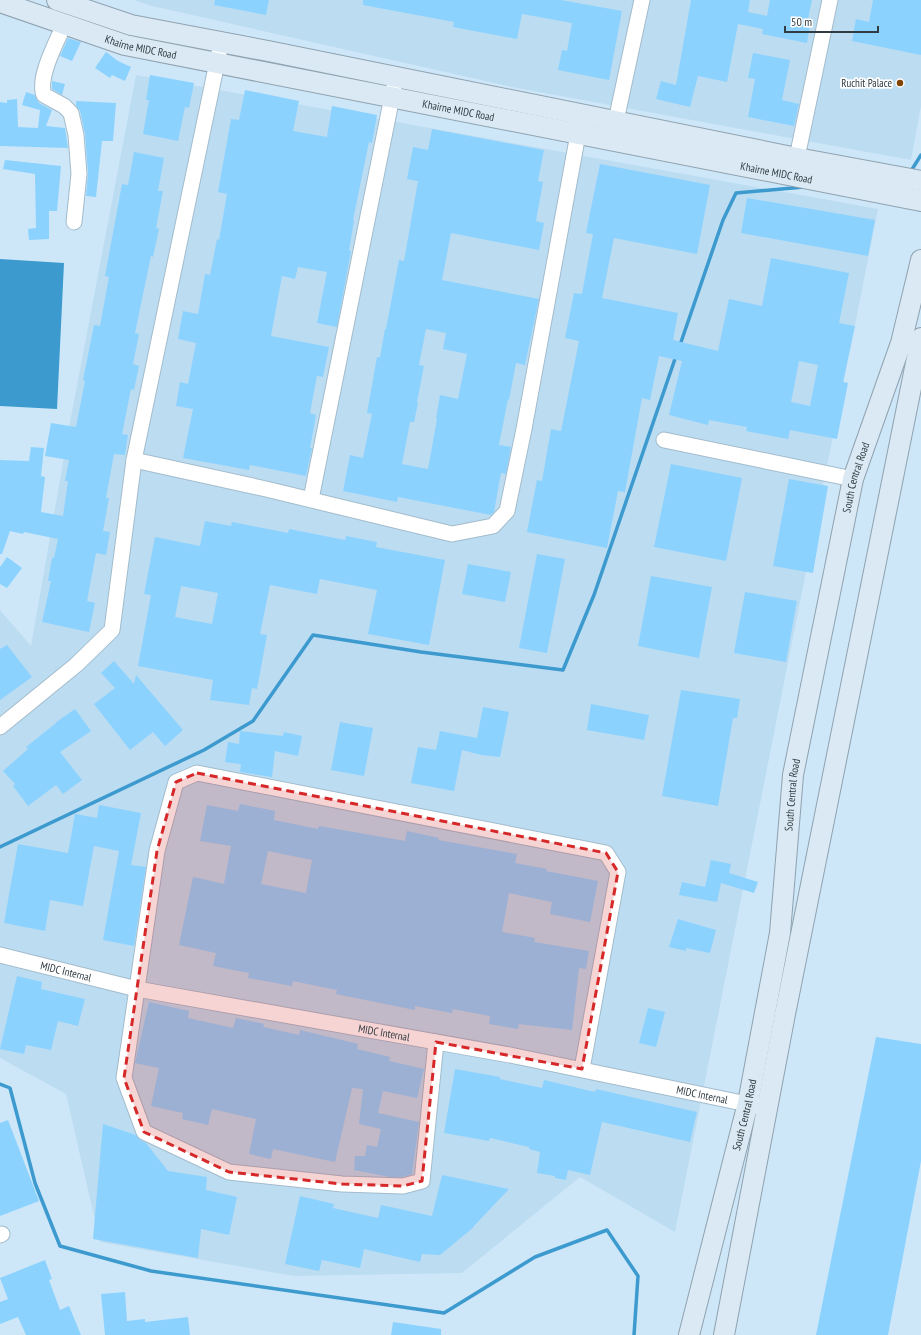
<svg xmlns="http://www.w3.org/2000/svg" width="921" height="1335" font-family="'PT Sans Narrow',sans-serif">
  <rect width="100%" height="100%" fill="#cde7f8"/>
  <path fill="#bcdcf1" d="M134,0H921V106L911,160L517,88L152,6Z
    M136,75L878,209L675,1232L580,1177L462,1273L294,1276L100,1242L66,1094L0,1058V610L31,646L71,417Z"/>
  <path fill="#3c9acf" d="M0,259L64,263L57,409L0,406Z"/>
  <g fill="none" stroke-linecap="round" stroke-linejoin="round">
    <path stroke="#3c9acf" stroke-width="3.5" d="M909,171H911L921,155
      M680,345L723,220L736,193L804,187
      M0,847L204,750L253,721L313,635L421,652L563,670L594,595L676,356
      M0,1084L10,1088L35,1183L60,1246L151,1271L444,1313L535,1257L607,1230L638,1276L634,1335"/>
  </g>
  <path fill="#8cd2fe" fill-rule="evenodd" d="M215,0H269L266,15L214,5Z
    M363,0H561L622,11L609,80L558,70L562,50L567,51L572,23L522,14L517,39L453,27L454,22L363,5Z
    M691,0H750L748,12L767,16L770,0H812L807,24H810L807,43L762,34L763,29L738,24L727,82L698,76L690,107L656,99L661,81L676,85Z
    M873,0H921V55L852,41L856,19L869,22Z
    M68,38L81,42L72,61L60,56Z
    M106,52L118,61L131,67L125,81L112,75L110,78L95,68Z
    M753,53L790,60L782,100L799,104L794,126L748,117L755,79L748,78Z
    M150,75L194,83L189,108L185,107L178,141L143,134L149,100H146Z
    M52,81L65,84L62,95L52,89Z
    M245,90L299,101L293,131L327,137L332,106L377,115L372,143L369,142L353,220L354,221L349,251H351L337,327L317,323L327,272L298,267L295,279L282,276L271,336L329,347L323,377L317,376L310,413L316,415L310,448H312L306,476L250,465L249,470L183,458L193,409L176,406L180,382L188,384L196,343L178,339L183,311L198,314L205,274L210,275L217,239L219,240L227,194L218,192L231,119L239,120Z
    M26,92L35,95L37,100L39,103L52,110L46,126L65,128L68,148L0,146V102L7,103V100L17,99L18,127L38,128L40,110L22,105Z
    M76,101L116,103L113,141H102L96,197L86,196L88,173L85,134L80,111L76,106Z
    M432,129L544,150L538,181L543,182L536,221L544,223L539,250L451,233L442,280L539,299L525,365L516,363L509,400L508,399L499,445L511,447L506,474L501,473L494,512L491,515L398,497L397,502L343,491L350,455L363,458L372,414L367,413L377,357H380L385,329H386L399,260L404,261L418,181L407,179L413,147L428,150ZM426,329L446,333L443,349L467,354L458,399L440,395L436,419H437L428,469L402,464L410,422H414L418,403L417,402L424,366L419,365Z
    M134,152L164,158L158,191H163L156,228L159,229L153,257L151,256L135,333L139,334L133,364L139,366L134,390L131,389L122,434L128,435L125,455L114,454L106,498H109L103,531L110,532L106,555L96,553L87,601L95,603L89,632L42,622L51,581H48L52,558H54L58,539L24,532L23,534L10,531L2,554H0V460L29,461L31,447L44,448L41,476L45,477L41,512L63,516L68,481H65L69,460L45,456L51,423L76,427L85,381L83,380L94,325L100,326L109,277L105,276L122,184L128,185Z
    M5,160L61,166L57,211H49V239L29,240L28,229L36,228L35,174L3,169Z
    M600,164L710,185L697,254L614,238L602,298L678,313L673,340L718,351L729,299L762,306L771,258L849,273L839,323L855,326L843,382L848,383L837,439L790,430L788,439L746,431L747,427L709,420L708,425L669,415L682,361L659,356L650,400L642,398L625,492L618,491L607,548L527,532L537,480L542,481L551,429L561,431L579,341L565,338L574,293L582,294L593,234L586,233ZM799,361L818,365L810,406L791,402Z
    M747,198L875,220L868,256L741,233Z
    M671,464L742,478L726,561L654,547Z
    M789,479L828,486L813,573L773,566Z
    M205,521L231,526L232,522L288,533L289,529L345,540L346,536L377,542L376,547L445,560L429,645L368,634L377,590L320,579L317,594L270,585L260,634L267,635L257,689L252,688L249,705L210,700L213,680L138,666L151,595L144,594L155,537L200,546ZM181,586L218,593L212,624L175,617Z
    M537,554L565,559L547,653L519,648Z
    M7,557L22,568L7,588L0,584V567Z
    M468,564L511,572L505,602L462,594Z
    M651,576L712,587L699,658L638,646Z
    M745,592L797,601L786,662L734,653Z
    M7,645L32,677L0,700V649Z
    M114,661L134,684L136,675L183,730L165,746L153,732L130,750L94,704L115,688L101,673Z
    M681,690L740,699L737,718H733L718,806L662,796Z
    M591,704L649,715L644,740L587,730Z
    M483,707L509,712L500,757L481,755L462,750L454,791L411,783L418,747L436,750L440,731L477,738Z
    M75,709L91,731L60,752L82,780L63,794L56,785L28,806L13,786L15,784L3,771L28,749L26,747L56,723H55Z
    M340,722L373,728L364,776L331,770Z
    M240,731L283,736L284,732L302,736L298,756L275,751L272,777L240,772L241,764L225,762L228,742L239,744Z
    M240,804L275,811L274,820L318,829L319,826L405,841L407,831L439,838L438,840L517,854L515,863L547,869L546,871L598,881L590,922L550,914L552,902L509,893L502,932L535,938L534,942L589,951L586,969L579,968L572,1030L519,1024L518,1029L489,1024L490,1016L453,1009L452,1013L415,1006V1010L336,994L337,990L293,981L292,986L248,978L249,973L213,966L216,953L179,945L193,877L224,884L231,846L200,841L207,805L238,811ZM268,851L312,860L306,893L261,884Z
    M99,805L141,813L131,865L146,867L134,946L103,940L119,851L94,846L83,906L50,900L45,931L4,923L18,844L68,853L75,814L97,818Z
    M711,860L731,864L729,873L758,882L754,893L721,883L717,902L679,895L682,882L705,887Z
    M678,919L716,930L710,953L686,948V951L669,947Z
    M17,976L42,982L41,989L85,999L78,1026L58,1021L51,1050L26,1045L24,1054L0,1049Z
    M149,1002L189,1011L188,1018L233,1028L236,1018L264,1024L263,1027L299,1035L300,1030L358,1044L357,1049L390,1057L389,1061L424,1069L417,1098L383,1091L378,1113L419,1122L412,1174L402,1177H390L354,1170L355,1156H365L367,1145L377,1147L381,1129L359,1124L363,1089L352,1088L335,1162L273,1149L271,1159L249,1154L256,1119L212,1109L208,1125L182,1119L183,1113L151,1106L159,1068L135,1063Z
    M648,1008L665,1012L656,1047L639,1043Z
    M876,1037L921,1044V1161L888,1335H816Z
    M455,1069L500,1077V1079L542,1088L544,1080L595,1092L596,1089L697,1112L690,1142L602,1122L590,1175L568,1170L566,1180L555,1178V1176L537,1173L540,1152L529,1149V1147L490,1138L489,1141L444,1133Z
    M8,1120L39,1201L0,1216V1123Z
    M103,1124L136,1135L140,1140L146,1143L168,1171L207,1177L206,1190L237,1197L229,1235L201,1229L198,1258L93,1239Z
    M442,1175L509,1189L473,1227H474L440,1255L422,1254L420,1262L364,1249L360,1268L322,1260L319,1271L285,1264L300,1196L334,1204L333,1208L378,1218L381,1205L432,1216Z
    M45,1260L52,1279L49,1280L60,1310L69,1306L81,1335H26L18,1317L0,1324V1302L8,1299L0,1278Z
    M125,1292L127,1321L145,1319V1322L188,1317L190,1335H105L101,1294Z
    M393,1322L441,1329V1335H391Z"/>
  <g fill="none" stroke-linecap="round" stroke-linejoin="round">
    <g stroke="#a3bccc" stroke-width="17">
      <g id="minor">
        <path d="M64,25C57,41 37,78 44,95L64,106L71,113L76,135L79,174L74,222"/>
        <path d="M614,130L642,0"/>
        <path d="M795,167L830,0"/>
        <path d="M664,440L853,479"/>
        <path d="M134,460L266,489L452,534L493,526L507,511L524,429L580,123"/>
        <path d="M311,499L394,87"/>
        <path d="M0,727L76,665L112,630L134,460L219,53"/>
        <path id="s1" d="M0,955L137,989L510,1055L757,1106"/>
        <path d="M436,1042L422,1181L403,1186L342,1184L229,1172L144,1132L124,1078L157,851L176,782L197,773L606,853L618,872L582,1069"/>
        <path d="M0,1235L2,1234"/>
      </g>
    </g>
    <g stroke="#8fa2b0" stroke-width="22">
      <g id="major">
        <path d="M57,0L131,25L268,51L797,158L921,181"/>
        <path id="s2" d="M0,2L125,45L921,201"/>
        <path id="s3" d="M689,1335L748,1103L780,933L793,775L853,479L901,343L921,260"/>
        <path d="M724,1335L785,1014L921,338"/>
      </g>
    </g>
    <use href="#minor" stroke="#fff" stroke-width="15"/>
    <use href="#major" stroke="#dae9f3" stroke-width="20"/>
  </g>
  <path fill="#d62828" fill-opacity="0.2" stroke="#d62828" stroke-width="3" stroke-dasharray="8 5" stroke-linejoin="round" d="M197,773L606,853L618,872L582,1069L436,1042L422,1181L403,1186L342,1184L229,1172L144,1132L124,1078L157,851L176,782Z"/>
  <circle fill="#834504" stroke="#fff" stroke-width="1.5" cx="900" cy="83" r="4"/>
  <g text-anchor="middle" stroke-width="3.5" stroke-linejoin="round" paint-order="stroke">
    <g font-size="11" fill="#313b42" stroke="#fff">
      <text dy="4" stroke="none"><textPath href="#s2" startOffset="148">Khairne MIDC Road</textPath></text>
      <text dy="4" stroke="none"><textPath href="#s2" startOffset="472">Khairne MIDC Road</textPath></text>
      <text dy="4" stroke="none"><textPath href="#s2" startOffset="796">Khairne MIDC Road</textPath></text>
      <text dy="4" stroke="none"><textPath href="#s3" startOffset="875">South Central Road</textPath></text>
      <text dy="4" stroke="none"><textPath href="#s3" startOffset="551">South Central Road</textPath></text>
      <text dy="4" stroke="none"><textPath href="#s1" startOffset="68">MIDC Internal</textPath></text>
      <text dy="4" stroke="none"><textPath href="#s1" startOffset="392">MIDC Internal</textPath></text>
      <text dy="4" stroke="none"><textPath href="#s1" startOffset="716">MIDC Internal</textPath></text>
      <text dy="4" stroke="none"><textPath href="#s3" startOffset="227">South Central Road</textPath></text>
    </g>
    <g font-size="11" fill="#313b42" stroke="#fff" text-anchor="end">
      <text x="892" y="87">Ruchit Palace</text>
    </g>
  </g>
  <path d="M785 26v6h93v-6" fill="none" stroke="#313b42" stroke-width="2"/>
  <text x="791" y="26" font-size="12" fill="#313b42" stroke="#ffffff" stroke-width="3" paint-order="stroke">50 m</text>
</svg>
